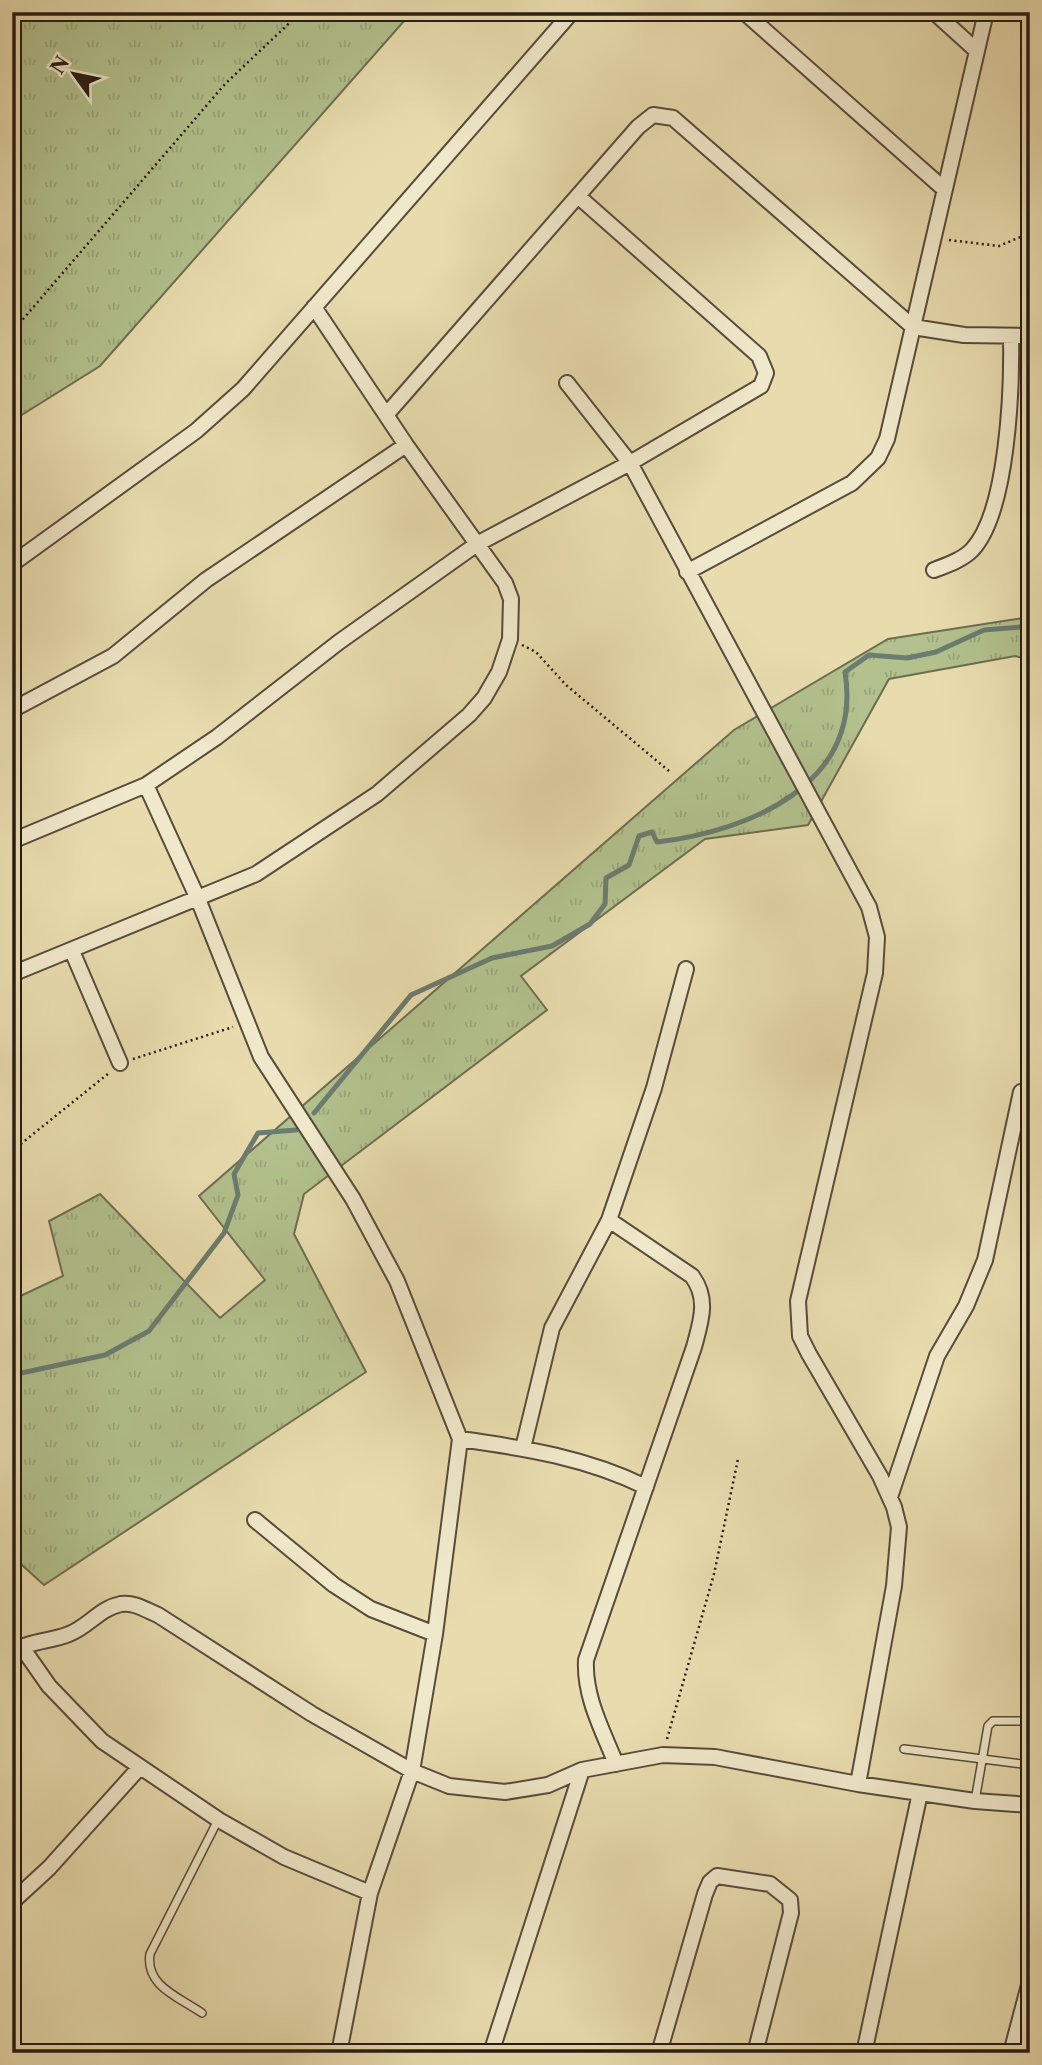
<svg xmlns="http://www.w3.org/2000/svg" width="1042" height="2065" font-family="'Libre Caslon Text',serif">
  <defs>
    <pattern id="grass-tufts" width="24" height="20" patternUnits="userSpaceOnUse" patternTransform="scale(1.75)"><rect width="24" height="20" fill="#b2c18d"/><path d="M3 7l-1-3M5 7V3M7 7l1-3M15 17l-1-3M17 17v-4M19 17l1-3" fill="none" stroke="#99a579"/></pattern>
  </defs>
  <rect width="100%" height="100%" fill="#e8dcae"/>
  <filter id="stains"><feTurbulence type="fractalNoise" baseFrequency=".00286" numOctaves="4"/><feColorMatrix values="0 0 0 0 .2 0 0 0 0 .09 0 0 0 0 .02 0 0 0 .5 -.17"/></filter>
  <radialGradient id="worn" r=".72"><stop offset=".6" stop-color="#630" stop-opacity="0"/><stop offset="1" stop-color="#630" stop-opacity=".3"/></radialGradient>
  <path fill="url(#grass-tufts)" stroke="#6d6e51" stroke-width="2" d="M12,12H412L100,366L12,421Z
    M1030,617V660L1015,656L889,679L808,825L705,839L521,976L547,1010L304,1194L294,1234L366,1372L44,1585L12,1556V1300L63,1276L49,1221L100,1194L220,1318L265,1280L199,1196L734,730L888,639Z"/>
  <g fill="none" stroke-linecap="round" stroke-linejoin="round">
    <path stroke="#6b7c70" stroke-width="5" d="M314,1113L411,995L492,958L552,946L590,924L605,904L606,878L629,865L639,836L652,832L657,842C750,831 863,784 845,672L869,655L907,658L936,652L984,630L1020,627L1030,633
      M12,1375L105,1355L149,1331L224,1233L238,1195L234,1174L258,1133L296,1130"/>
    <g stroke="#584b3b" stroke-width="10">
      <path id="lane" d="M904,1749L1030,1765
        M975,1801L988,1726L993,1721H1030
        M202,2013C179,1997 145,1986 150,1954L218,1820"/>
    </g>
    <g stroke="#584b3b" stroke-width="18">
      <path id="street" d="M744,12L944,189
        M934,12L977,51
        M567,383L630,463L869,907L877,937L875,973L798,1301L800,1336L809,1354L880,1476L894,1507L899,1527L894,1586L858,1784
        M386,415L638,127L653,115L673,118L913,327L964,335L1030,336
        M12,564L196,431L243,389L572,12
        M934,570C947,565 962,560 972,550C1008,512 1012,388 1011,337
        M687,572L852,483L878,458L887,439L986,12
        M12,710L113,656L206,580L406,445
        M146,785L198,899L261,1057L353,1199L397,1281L460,1439L435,1634L412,1771L370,1893L339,2053
        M12,841L146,785L217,737L339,642L477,544L630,463L761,386L766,373L759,356L579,197
        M72,951L120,1063
        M12,974L256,874L377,794L469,715L484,698L499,672L510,639L511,599L505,583L406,445L314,307
        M609,1220L692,1276C709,1299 701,1321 694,1347L586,1660C584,1697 603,1731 616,1764
        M460,1439C525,1448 587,1458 646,1487
        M523,1448L552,1328L609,1220L654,1088L686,969
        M890,1497L937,1356L966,1306L985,1260L1021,1092
        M255,1520L334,1585L371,1609L435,1634
        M21,1646L49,1686L102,1741L219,1820L284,1857L370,1893
        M12,1653C29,1640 50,1642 69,1634C88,1627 100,1608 121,1604C134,1602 146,1610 158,1615L312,1714L412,1771L449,1786L505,1792L548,1785L582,1770L663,1755L715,1757L858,1784L975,1801L1030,1805
        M12,1902L49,1868L140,1767
        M491,2053L582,1770
        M659,2053L705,1894L710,1882L717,1876L770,1884L790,1900L791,1913L755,2053
        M864,2053L920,1793
        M1011,2053L1030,1981"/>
    </g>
    <path stroke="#281b15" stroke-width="2.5" stroke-dasharray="2 3.5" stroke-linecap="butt" d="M949,240L999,246L1030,233
      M12,332L225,84L301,12
      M522,645L536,652L566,685L669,771
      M133,1059L233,1027
      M12,1151L109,1073
      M667,1739L714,1574L738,1459"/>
    <use href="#lane" stroke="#f0e8ca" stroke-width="7"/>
    <use href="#street" stroke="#f0e8ca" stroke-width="14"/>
  </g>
  <rect width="1042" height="2065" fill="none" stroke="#e8dcae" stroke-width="42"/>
  <rect x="14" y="14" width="1014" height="2037" fill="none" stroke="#281b15" stroke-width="3.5"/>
  <rect x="21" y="21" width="1000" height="2023" fill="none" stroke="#281b15" stroke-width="2"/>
  <g transform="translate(74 74) rotate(303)" stroke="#f0e8ca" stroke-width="5" paint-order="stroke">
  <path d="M0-5L12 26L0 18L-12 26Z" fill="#281b15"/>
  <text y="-10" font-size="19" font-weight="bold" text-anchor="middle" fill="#281b15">N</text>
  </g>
  <rect width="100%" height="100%" filter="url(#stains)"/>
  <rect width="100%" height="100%" fill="url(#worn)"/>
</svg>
